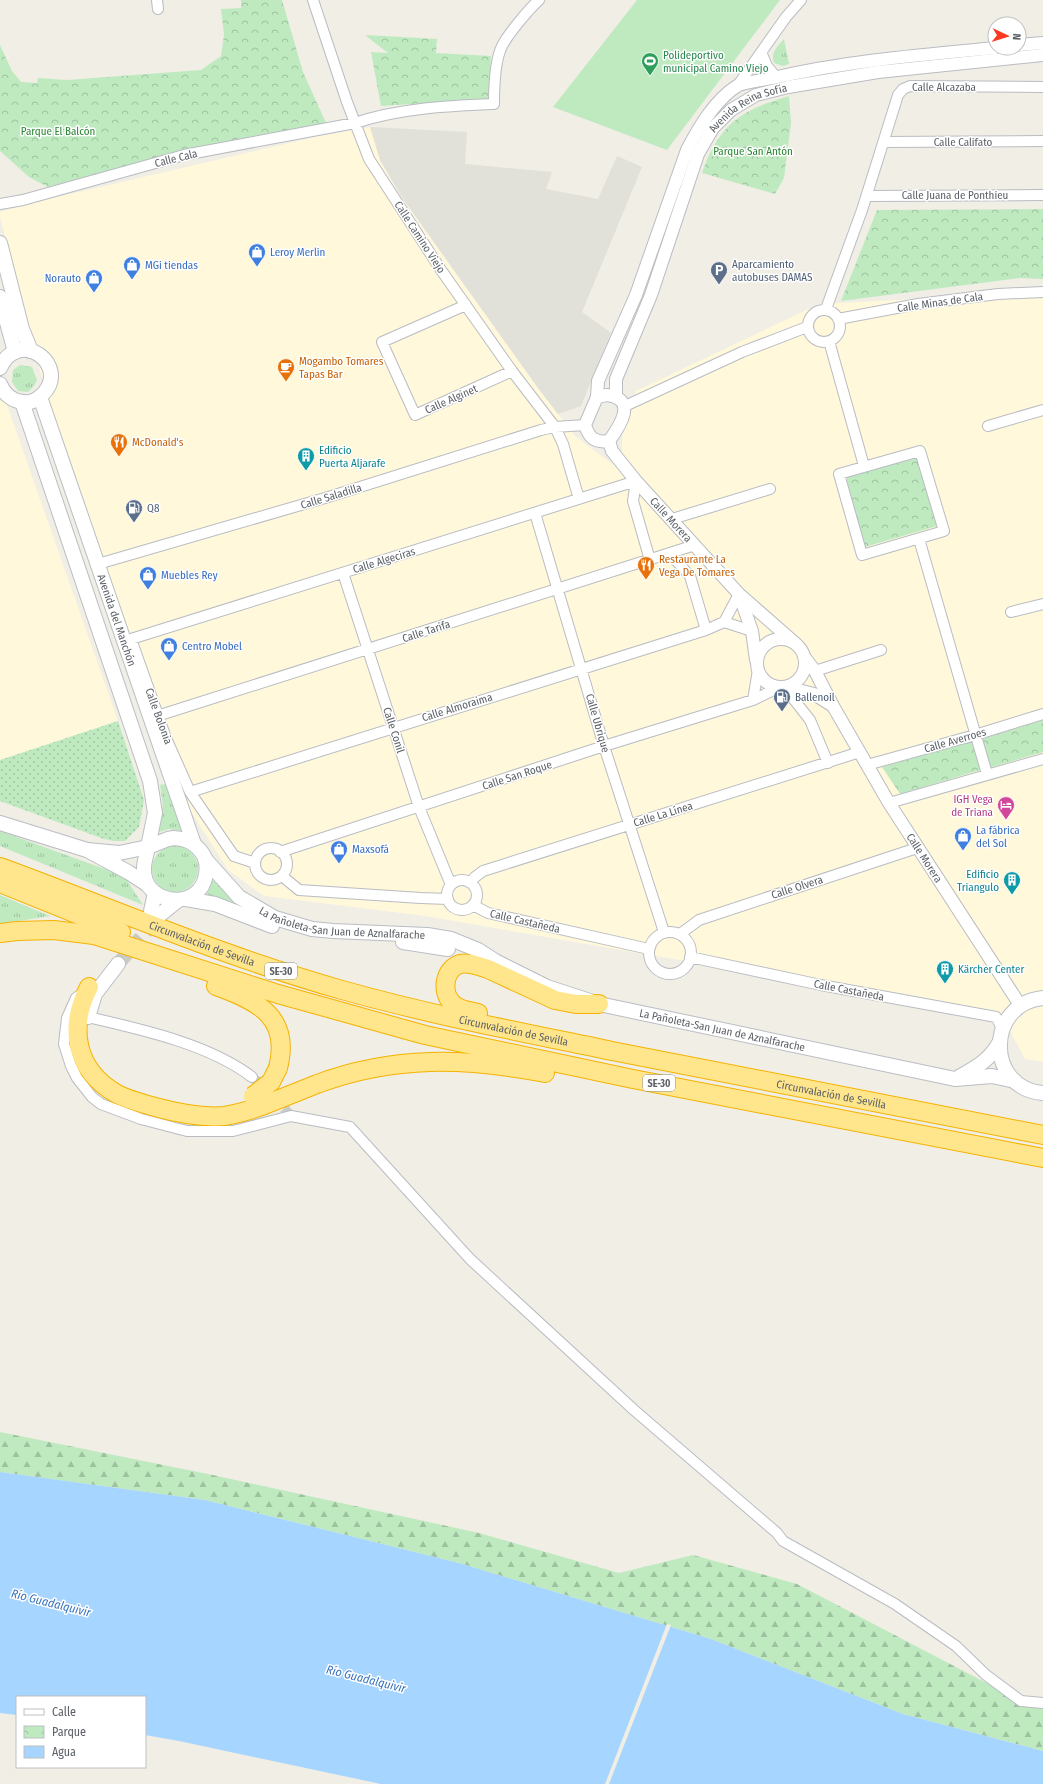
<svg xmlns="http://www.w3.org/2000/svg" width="1043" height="1784" font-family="'Fira Sans Condensed',sans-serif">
  <defs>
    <pattern id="grass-tufts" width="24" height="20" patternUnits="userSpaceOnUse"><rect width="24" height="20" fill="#bfeac0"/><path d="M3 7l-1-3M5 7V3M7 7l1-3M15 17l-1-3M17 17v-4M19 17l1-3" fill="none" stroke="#9ec1a0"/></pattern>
    <pattern id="forest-firs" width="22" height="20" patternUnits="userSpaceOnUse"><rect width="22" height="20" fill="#bfeac0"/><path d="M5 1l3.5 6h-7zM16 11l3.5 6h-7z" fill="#9ec1a0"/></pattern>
    <pattern id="park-crowns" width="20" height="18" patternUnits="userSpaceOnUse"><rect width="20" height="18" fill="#bfeac0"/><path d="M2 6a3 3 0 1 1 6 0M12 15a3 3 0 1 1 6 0" fill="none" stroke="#9ec1a0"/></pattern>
    <pattern id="garden-dots" width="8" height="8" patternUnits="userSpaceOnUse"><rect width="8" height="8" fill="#bfeac0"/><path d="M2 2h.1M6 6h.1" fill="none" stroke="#9ec1a0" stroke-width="1.8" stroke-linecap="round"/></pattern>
  </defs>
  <rect width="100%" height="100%" fill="#f0eee5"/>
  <path fill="#fff8db" d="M370,127L380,160L399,194L538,388L575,436L622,471V437L636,391L819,304L895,300L1043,296V1062L1025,1059L1000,1012L649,955L425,916L264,896L228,870L186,804L52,417L0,217V212L32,203L315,137Z
    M0,377L8,408L118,721L0,760Z"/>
  <path fill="#e1e0d9" d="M370,127L467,132L465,164L552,172L546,189L598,199L617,156L642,167L582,312L611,333L581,406L558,414L538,388L401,196L380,160Z"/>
  <path fill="url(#grass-tufts)" d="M784,39L789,64L783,66L774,63C770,52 778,46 784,39Z
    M20,365L32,367L37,380L34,386L28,392L18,391L12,382L13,370Z
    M165,784L183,831L169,829L156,833L163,805L160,785Z
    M0,831L124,876L143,905L0,846Z
    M152 869a23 23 0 1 1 46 0a23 23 0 1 1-46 0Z
    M213,880L236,903L206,894Z
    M0,895L50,916L0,924Z"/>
  <path fill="url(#forest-firs)" d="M0,1432L208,1474L479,1533L619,1573L693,1555L797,1584L1021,1701L1043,1703V1751L903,1714L711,1639L459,1563L205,1500L0,1472Z"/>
  <path fill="url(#park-crowns)" d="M241,0H282L303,72L326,123L184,152L48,187L29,177L0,151V45L12,71L21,82L37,83L38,78L67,80L201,70L221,56L224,35L221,9L241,8Z
    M365,35L437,39L436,53L491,56L488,99L381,106L371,52L388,53Z
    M789,96L791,123L784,178L775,194L702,173C719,125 740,110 789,96Z
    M1043,209V279L1020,278L841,301L877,210Z
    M917,457L937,526L865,547L846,477Z
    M1043,720V752L989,768L981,739Z
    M972,741L980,770L900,794L882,767Z"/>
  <path fill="url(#garden-dots)" d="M118,721L144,800L139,827L125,841H114L104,839L0,801V760Z"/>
  <path fill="#bfeac0" d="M637,0H780L667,150L553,107Z"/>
  <path fill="#a6d5ff" d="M0,1472L205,1500L459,1563L711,1639L903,1714L1043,1751V1784H381L179,1741L145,1735V1697H17V1715L0,1713Z"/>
  <path fill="#f0eee5" d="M667,1624L671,1625L609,1784H605Z"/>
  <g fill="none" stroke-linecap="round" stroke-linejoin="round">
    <path stroke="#cbcbc6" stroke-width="10" stroke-dasharray="10 5" stroke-linecap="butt" d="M252,1077L269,1091L291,1116"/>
    <path stroke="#cbcbc6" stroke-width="14" stroke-dasharray="14 7" stroke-linecap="butt" d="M118,964L157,919"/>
    <g stroke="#b9bcc2" stroke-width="12">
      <path id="minor" d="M157,0L158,9
        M313,0L347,102L369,159L441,270L512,371L555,427L585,425
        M761,52L767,66L776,77
        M738,85L786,17L801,0
        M884,142L1043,141
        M867,196L1043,195
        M0,204L23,200L184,155L355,123C399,108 448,106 494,104C494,88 495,60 502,46C508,34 529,9 539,0
        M466,305L382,342L415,415L512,371
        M826,309L862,210L898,95L903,89L910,86L1043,87
        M808 326a16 16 0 1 1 32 0a16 16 0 1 1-32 0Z
        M838,319L918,304L998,294L1043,292
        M829,341L864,466
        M625,406L742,352L807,327
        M988,426L1043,410
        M920,451L944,531L862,555L839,474Z
        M535,513L604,746L664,932
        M672,519L770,489
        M919,539L987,774
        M670,554L690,576L706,630
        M98,564L325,498L541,430L555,427L563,444L579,499
        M343,573L419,807L451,885
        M1011,612L1043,604
        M724,622L739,594
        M724,622L752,631
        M815,671L881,650
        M784,687L810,720L828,763
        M753,700L758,670
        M157,716L695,545
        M867,765L975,735L1043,714
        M190,792L706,630L724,622
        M889,803L1043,759
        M255 864a16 16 0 1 1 32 0a16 16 0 1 1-32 0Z
        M280,852L604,746L753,700L780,687
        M255,863L234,856L190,792L166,738L131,639L636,481L633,501L650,560
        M282,876L299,890L421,898L448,899
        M447 895a15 15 0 1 1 30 0a15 15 0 1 1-30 0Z
        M470,883L475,877L483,871L860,752
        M473,905L488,913L649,949
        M649 953a21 21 0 1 1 42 0a21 21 0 1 1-42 0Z
        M680,934L699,920L917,848
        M690,957L821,985L996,1017L1002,1028
        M80,995L76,998L67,1018L64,1044L71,1066L77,1078L92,1097L101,1104L141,1119L187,1131H233L291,1116L350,1127L470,1259L634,1410L777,1533L783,1541L895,1604L956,1646L986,1675L1021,1701L1043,1703
        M88,1017C140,1029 209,1044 252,1077"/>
    </g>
    <g stroke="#b9bcc2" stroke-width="14">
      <g id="tertiary">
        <path d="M1019,45L1043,43"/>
        <path d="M607,395C638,399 620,426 609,441C595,443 589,438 585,425L597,397Z"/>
        <path id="s1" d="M616,396V379L651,295L698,154L713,128L731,110L756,95L788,87L878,72L1043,55"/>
        <path d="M597,397L598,381L636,295L687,150C699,127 715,100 737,86C744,82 764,80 773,78C846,61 921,55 995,48"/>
        <path id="s2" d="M609,441L612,451L636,481L739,594L796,644"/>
        <path d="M740,597L752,631L756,660"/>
        <circle cx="781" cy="663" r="24"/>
        <path id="s3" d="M805,658L815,671L833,706L889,803L1020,1005"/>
        <path d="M786,687L814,694L833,706"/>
      </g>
    </g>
    <g stroke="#babec4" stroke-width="16">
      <g id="secondary">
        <path d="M0,243L22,329L31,351"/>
        <path d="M0,297L15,352"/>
        <path d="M0,368C19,326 72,366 42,395C37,400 30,403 23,402C12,401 4,394 0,384"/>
        <path id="s4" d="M40,397L194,844"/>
        <path d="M22,402L150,781L155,813L148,847L119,853L87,850"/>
        <path d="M0,823L87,850L128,872L148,885"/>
        <path d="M174,838C188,839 197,844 204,856C207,862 207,868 206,874C201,912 142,906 144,868C144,861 147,854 148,847L168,839Z"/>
        <path id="s5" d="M205,859L239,897L275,918L312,929L333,931L427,935L451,939L478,950L495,961L547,987L599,1004L955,1079L992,1076L1015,1081"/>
        <path d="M186,899L215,904L272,926"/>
        <path d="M151,911L155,893"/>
        <path d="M161,914L177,901"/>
        <path d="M403,942L448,949"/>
        <path d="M1043,998C985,1004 986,1089 1043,1093"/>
        <path d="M88,1017L95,994L118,964"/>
        <path d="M959,1077C975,1068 990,1060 999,1043"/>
      </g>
    </g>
    <g stroke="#f5b200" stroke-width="20">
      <g id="motorway">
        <path id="s6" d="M0,867C114,909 225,957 342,990C431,1015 521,1032 612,1051C755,1080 899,1107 1043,1135"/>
        <path d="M0,883L121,932"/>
        <path d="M0,933L17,931L54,930L94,935L278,994L425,1035L633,1079L1043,1158"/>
        <path d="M216,986C258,1001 291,1017 278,1068"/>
        <path d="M89,987C68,1028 75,1070 117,1094C128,1100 142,1103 155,1107C177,1113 200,1118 224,1116C237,1114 250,1110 262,1106"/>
        <path d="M478,1013C470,1011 458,1010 452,1003C441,992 444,969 460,964C469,962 479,966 488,969L555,1000L576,1004H599"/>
        <path d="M317,1084C395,1055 465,1058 545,1073"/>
      </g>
    </g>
    <use href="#minor" stroke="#fff" stroke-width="10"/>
    <use href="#tertiary" stroke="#fff" stroke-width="12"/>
    <use href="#secondary" stroke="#fff" stroke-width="14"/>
    <use href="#motorway" stroke="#ffe68d" stroke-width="18"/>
    <g stroke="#f5b200" stroke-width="20" stroke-linecap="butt">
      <path id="motorway-bridge" d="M253,1096L271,1082L278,1068
        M262,1106L317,1084"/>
    </g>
    <use href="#motorway-bridge" stroke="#ffe68d" stroke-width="18"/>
  </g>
  <defs>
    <g id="stadium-pin" transform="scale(0.9)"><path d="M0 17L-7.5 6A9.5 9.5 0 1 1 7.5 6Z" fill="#2e9e5b" stroke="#fff"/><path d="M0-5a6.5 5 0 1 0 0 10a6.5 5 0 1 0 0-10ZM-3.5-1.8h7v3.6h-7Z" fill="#fff"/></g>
    <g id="shop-pin" transform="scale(0.9)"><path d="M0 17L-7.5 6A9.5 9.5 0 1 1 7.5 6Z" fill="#3f7fe0" stroke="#fff"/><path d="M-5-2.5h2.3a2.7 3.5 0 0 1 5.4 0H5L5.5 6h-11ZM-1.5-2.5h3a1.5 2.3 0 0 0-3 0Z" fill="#fff"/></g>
    <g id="parking-pin" transform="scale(0.9)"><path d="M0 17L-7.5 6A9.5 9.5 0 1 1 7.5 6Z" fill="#5c6f8a" stroke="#fff"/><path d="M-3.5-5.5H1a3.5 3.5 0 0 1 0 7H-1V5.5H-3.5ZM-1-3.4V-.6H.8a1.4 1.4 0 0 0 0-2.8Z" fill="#fff"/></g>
    <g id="cafe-pin" transform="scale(0.9)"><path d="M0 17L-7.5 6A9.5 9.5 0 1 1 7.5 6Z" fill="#e8710a" stroke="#fff"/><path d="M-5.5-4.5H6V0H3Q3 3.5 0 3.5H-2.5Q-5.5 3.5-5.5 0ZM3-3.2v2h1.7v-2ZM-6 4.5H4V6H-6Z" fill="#fff"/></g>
    <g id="restaurant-pin" transform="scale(0.9)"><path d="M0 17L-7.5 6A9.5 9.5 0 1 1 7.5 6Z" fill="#e8710a" stroke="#fff"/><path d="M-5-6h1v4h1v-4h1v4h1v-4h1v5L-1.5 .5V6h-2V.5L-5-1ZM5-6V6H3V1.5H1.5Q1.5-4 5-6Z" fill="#fff"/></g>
    <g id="building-pin" transform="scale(0.9)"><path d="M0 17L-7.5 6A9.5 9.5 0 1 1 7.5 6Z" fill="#0f9aa8" stroke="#fff"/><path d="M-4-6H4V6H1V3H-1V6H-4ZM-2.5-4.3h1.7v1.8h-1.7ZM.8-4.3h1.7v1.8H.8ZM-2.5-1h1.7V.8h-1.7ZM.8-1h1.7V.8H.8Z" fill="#fff"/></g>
    <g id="fuel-pin" transform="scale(0.9)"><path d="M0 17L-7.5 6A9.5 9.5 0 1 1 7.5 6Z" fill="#5c6f8a" stroke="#fff"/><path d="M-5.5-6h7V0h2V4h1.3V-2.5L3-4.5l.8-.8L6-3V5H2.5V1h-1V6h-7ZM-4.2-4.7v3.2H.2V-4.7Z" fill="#fff"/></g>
    <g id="hotel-pin" transform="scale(0.9)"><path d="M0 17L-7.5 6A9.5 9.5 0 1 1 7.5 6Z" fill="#d1479c" stroke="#fff"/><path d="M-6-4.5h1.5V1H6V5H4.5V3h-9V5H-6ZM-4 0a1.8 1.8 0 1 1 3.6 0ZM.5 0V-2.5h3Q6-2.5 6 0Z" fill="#fff"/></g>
  </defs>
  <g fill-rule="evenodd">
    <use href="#stadium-pin" x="650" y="61"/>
    <use href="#shop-pin" x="257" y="252"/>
    <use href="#shop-pin" x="132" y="265"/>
    <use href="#parking-pin" x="719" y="270"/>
    <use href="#shop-pin" x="94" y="278"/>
    <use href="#cafe-pin" x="286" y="367"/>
    <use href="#restaurant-pin" x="119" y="442"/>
    <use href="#building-pin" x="306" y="456"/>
    <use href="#fuel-pin" x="134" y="508"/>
    <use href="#restaurant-pin" x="646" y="565"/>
    <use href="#shop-pin" x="148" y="575"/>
    <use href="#shop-pin" x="169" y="646"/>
    <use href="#fuel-pin" x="782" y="697"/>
    <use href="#hotel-pin" x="1006" y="805"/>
    <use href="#shop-pin" x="963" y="836"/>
    <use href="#shop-pin" x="339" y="849"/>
    <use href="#building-pin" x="1012" y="880"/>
    <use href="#building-pin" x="945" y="969"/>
  </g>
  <g text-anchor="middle" stroke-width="3" stroke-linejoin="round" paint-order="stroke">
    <g fill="#fff" stroke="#8d9095" stroke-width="1">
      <rect x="265" y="963" width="32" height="16" rx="3"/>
      <rect x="643" y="1075" width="32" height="16" rx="3"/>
    </g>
    <g font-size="10" font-weight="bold" fill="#5c6167">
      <text x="281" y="975">SE-30</text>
      <text x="659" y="1087">SE-30</text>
    </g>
    <g font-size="11" fill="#27864d" stroke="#fff" text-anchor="start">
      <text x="663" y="59">Polideportivo<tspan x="663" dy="13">municipal Camino Viejo</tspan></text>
    </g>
    <g font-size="11" fill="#5c6167" stroke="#fff">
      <text x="944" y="91">Calle Alcazaba</text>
      <text dy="4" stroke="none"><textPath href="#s1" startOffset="328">Avenida Reina Sofía</textPath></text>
      <text x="963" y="146">Calle Califato</text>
      <text transform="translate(176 158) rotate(-14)" y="4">Calle Cala</text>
      <text x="955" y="199">Calle Juana de Ponthieu</text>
      <text transform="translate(420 237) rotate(57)" y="4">Calle Camino Viejo</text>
      <text transform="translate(940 302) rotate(-8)" y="4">Calle Minas de Cala</text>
      <text transform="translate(451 399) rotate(-24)" y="4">Calle Alginet</text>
      <text transform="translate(331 496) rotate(-17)" y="4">Calle Saladilla</text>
      <text dy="4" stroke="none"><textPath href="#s2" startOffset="101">Calle Morera</textPath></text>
      <text transform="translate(384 560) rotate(-17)" y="4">Calle Algeciras</text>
      <text dy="4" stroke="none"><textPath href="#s4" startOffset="236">Avenida del Manchón</textPath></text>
      <text transform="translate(426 631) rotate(-18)" y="4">Calle Tarifa</text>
      <text transform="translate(457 707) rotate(-17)" y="4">Calle Almoraima</text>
      <text transform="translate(159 716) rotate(70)" y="4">Calle Bolonia</text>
      <text transform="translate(598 723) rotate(74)" y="4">Calle Ubrique</text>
      <text transform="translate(394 730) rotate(72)" y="4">Calle Conil</text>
      <text transform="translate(955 740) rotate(-16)" y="4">Calle Averroes</text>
      <text transform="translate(517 775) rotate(-18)" y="4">Calle San Roque</text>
      <text transform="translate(663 814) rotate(-17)" y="4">Calle La Línea</text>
      <text dy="4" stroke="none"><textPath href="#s3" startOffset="233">Calle Morera</textPath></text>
      <text transform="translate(797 887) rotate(-18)" y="4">Calle Olvera</text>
      <text dy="4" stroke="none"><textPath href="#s5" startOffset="160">La Pañoleta-San Juan de Aznalfarache</textPath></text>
      <text transform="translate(525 921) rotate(13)" y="4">Calle Castañeda</text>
      <text dy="4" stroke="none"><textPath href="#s6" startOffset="216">Circunvalación de Sevilla</textPath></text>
      <text transform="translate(849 990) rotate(11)" y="4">Calle Castañeda</text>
      <text dy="4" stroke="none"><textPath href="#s5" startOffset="559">La Pañoleta-San Juan de Aznalfarache</textPath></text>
      <text dy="4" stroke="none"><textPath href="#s6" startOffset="540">Circunvalación de Sevilla</textPath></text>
      <text dy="4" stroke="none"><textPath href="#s6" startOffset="864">Circunvalación de Sevilla</textPath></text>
    </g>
    <g font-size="11" fill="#2c8633" stroke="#fff">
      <text x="58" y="135">Parque El Balcón</text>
      <text x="753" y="155">Parque San Antón</text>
    </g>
    <g font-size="11" fill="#366cbe" stroke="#fff" text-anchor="start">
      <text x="270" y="256">Leroy Merlin</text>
      <text x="145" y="269">MGi tiendas</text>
      <text x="81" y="282" text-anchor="end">Norauto</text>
      <text x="161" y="579">Muebles Rey</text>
      <text x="182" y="650">Centro Mobel</text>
      <text x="976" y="834">La fábrica<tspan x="976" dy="13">del Sol</tspan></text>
      <text x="352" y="853">Maxsofá</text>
    </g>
    <g font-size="11" fill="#4e5e75" stroke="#fff" text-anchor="start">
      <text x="732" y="268">Aparcamiento<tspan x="732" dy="13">autobuses DAMAS</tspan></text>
      <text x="147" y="512">Q8</text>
      <text x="795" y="701">Ballenoil</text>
    </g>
    <g font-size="11" fill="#c56008" stroke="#fff" text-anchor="start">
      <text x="299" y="365">Mogambo Tomares<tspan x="299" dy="13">Tapas Bar</tspan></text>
      <text x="132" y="446">McDonald's</text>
      <text x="659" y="563">Restaurante La<tspan x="659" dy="13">Vega De Tomares</tspan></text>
    </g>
    <g font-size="11" fill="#0d838f" stroke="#fff" text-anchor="start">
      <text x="319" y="454">Edificio<tspan x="319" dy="13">Puerta Aljarafe</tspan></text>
      <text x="999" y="878" text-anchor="end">Edificio<tspan x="999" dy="13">Triangulo</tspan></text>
      <text x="958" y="973">Kärcher Center</text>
    </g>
    <g font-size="11" fill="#b23c85" stroke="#fff" text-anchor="end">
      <text x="993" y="803">IGH Vega<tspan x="993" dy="13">de Triana</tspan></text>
    </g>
    <g font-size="12" font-style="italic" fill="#3773bd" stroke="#fff">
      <text transform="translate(51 1603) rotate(14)" y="4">Río Guadalquivir</text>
      <text transform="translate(366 1679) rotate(14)" y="4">Río Guadalquivir</text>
    </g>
  </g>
  <rect x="16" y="1696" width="130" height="72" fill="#ffffff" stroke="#bec0c2"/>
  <rect x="24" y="1709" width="20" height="6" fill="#ffffff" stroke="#bec0c2"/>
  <text x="52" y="1716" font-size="12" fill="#5c6167">Calle</text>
  <rect x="24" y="1726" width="20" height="12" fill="url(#park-crowns)" stroke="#bec0c2"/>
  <text x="52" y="1736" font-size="12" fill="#5c6167">Parque</text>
  <rect x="24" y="1746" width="20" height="12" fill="#a6d5ff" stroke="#bec0c2"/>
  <text x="52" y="1756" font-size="12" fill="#5c6167">Agua</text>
  <g transform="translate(1007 36) rotate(94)"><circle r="19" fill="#ffffff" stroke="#bec0c2"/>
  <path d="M0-3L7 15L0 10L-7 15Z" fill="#fc391f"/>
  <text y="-6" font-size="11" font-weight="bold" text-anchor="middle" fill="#5c6167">N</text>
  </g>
</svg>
